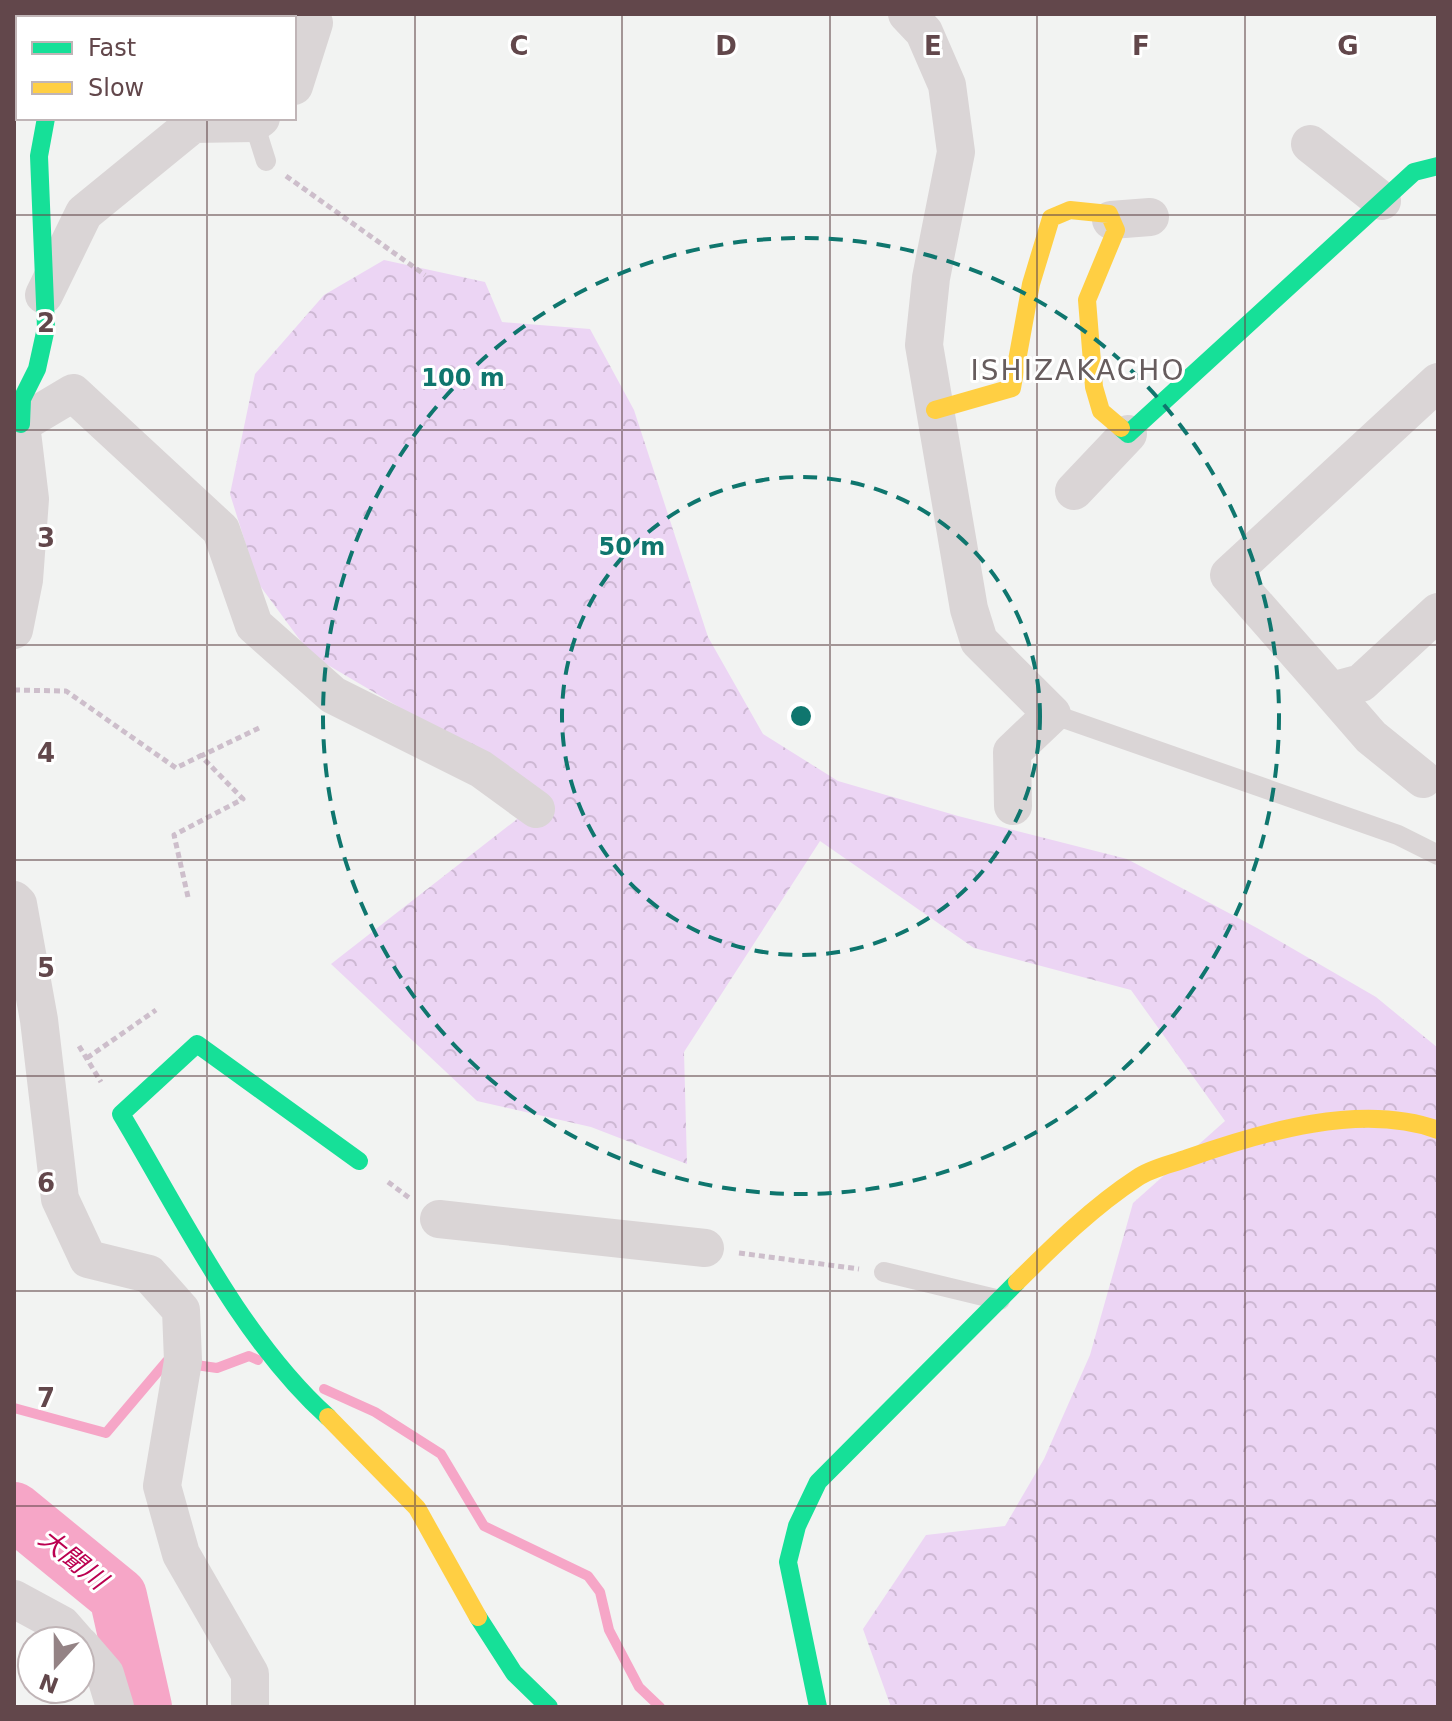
<svg xmlns="http://www.w3.org/2000/svg" width="1452" height="1721" font-family="'DejaVu Sans','Noto Sans JP',sans-serif">
  <defs>
    <pattern id="forest-crowns" width="20" height="18" patternUnits="userSpaceOnUse" patternTransform="scale(2)"><rect width="20" height="18" fill="#ecd5f4"/><path d="M2 6a3 3 0 1 1 6 0M12 15a3 3 0 1 1 6 0" fill="none" stroke="#cdb8d3"/></pattern>
  </defs>
  <rect width="100%" height="100%" fill="#f2f3f2"/>
  <path fill="url(#forest-crowns)" d="M384,260L485,282L502,322L590,329L634,410L708,637L763,734L838,781L958,816L1127,859L1257,928L1376,997L1438,1048V1707H891L863,1629L926,1535L1005,1526L1044,1459L1090,1355L1133,1203L1225,1121L1131,990L974,948L820,841L684,1052L687,1164L591,1127L477,1101L331,964L548,795L311,655L258,583L230,494L255,374L324,295Z"/>
  <g fill="none" stroke-linecap="round" stroke-linejoin="round">
    <path stroke="#f6a6c7" stroke-width="10" d="M189,1364L217,1368L249,1356L258,1360
      M324,1389L375,1412L441,1454L484,1526L588,1576L600,1592L609,1630L639,1687L660,1707
      M14,1408L106,1433L167,1361L173,1362"/>
    <path stroke="#f6a6c7" stroke-width="58" d="M14,1511L118,1596L143,1707"/>
    <path stroke="#cdbecb" stroke-width="5" stroke-dasharray="6 4" stroke-linecap="butt" d="M14,44L18,45
      M286,176L425,275
      M14,690L66,691L176,768L202,755
      M188,897L174,835L243,799L201,756L259,728
      M79,1046L101,1082
      M87,1058L156,1010
      M388,1182L412,1200
      M739,1253L859,1269"/>
    <path stroke="#dad5d6" stroke-width="20" d="M254,123L266,161
      M1052,714L1398,835L1438,855
      M884,1272L1000,1300"/>
    <path stroke="#dad5d6" stroke-width="38" d="M907,14L924,32L947,85L956,152L931,278L924,345L969,609L979,641L1052,714L1012,752L1013,806
      M294,86L314,23
      M1310,144L1382,201
      M1111,220L1150,217
      M44,295L84,213L193,124L254,123L261,118
      M1438,382L1229,575L1331,691L1361,683L1438,612
      M1074,491L1128,434
      M14,630L24,580L30,499L21,424L73,393L221,530L254,625L333,695L481,769L536,809
      M1331,691L1371,737L1423,779
      M14,900L18,904L39,1020L60,1199L88,1259L149,1274L181,1310L183,1361L162,1486L181,1554L250,1674V1707
      M439,1219L705,1248
      M14,1599L62,1625L76,1641
      M80,1645L105,1674L115,1707"/>
    <path stroke="#16e098" stroke-width="18" d="M70,14V18
      M14,421L21,424L22,399L37,369L46,328L39,156L46,118
      M1121,428L1128,434L1414,172L1438,166
      M328,1417C241,1339 181,1214 121,1114L197,1044L359,1161
      M478,1617L514,1673L549,1707
      M818,1707L788,1562L797,1526L818,1482L1017,1282"/>
    <path stroke="#ffcf43" stroke-width="18" d="M935,410L1012,388L1031,284L1051,218L1070,210L1109,214L1116,230L1087,300L1094,387L1101,411L1121,428
      M1017,1282C1054,1245 1094,1206 1137,1178C1151,1168 1172,1164 1188,1158C1262,1132 1362,1102 1438,1130
      M328,1417L417,1508L478,1617"/>
  </g>
  <path fill="none" stroke="#62474b" stroke-width="2" stroke-opacity="0.55" d="M207,14V18M415,14V1707M622,14V1707M830,14V1707M1037,14V1707M1245,14V1707M207,118V1707M14,215H1438M14,430H1438M14,645H1438M14,860H1438M14,1076H1438M14,1291H1438M14,1506H1438"/>
  <g fill="none" stroke="#0f766e" stroke-width="4" stroke-dasharray="14 10">
    <circle cx="801" cy="716" r="239"/>
    <circle cx="801" cy="716" r="478"/>
  </g>
  <g text-anchor="middle" stroke-width="6" stroke-linejoin="round" paint-order="stroke">
    <g font-size="26" font-style="italic" fill="#bb0050" stroke="#fff">
      <text transform="translate(73 1559) rotate(39)" y="9">大聞川</text>
    </g>
    <g font-size="28" letter-spacing="2" fill="#675d5e" stroke="#fff">
      <text x="1078" y="380">ISHIZAKACHO</text>
    </g>
  </g>
  <g font-size="26" text-anchor="middle" font-weight="bold" fill="#62474b" stroke="#fff" stroke-width="6" stroke-linejoin="round" paint-order="stroke">
    <text x="519" y="55">C</text>
    <text x="726" y="55">D</text>
    <text x="933" y="55">E</text>
    <text x="1141" y="55">F</text>
    <text x="1348" y="55">G</text>
    <text x="46" y="332">2</text>
    <text x="46" y="547">3</text>
    <text x="46" y="762">4</text>
    <text x="46" y="977">5</text>
    <text x="46" y="1192">6</text>
    <text x="46" y="1407">7</text>
  </g>
  <circle cx="801" cy="716" r="12" fill="#0f766e" stroke="#fff" stroke-width="4"/>
  <g font-size="24" text-anchor="middle" font-weight="bold" fill="#0f766e" stroke="#fff" stroke-width="6" stroke-linejoin="round" paint-order="stroke">
    <text x="463" y="386">100 m</text>
    <text x="632" y="555">50 m</text>
  </g>
  <rect width="1452" height="1721" fill="none" stroke="#62474b" stroke-width="32"/>
  <rect x="16" y="16" width="280" height="104" fill="#ffffff" stroke="#c0b5b7" stroke-width="2"/>
  <rect x="32" y="42" width="40" height="12" fill="#16e098" stroke="#c0b5b7" stroke-width="2"/>
  <text x="88" y="56" font-size="24" fill="#62474b">Fast</text>
  <rect x="32" y="82" width="40" height="12" fill="#ffcf43" stroke="#c0b5b7" stroke-width="2"/>
  <text x="88" y="96" font-size="24" fill="#62474b">Slow</text>
  <g transform="translate(56 1665) rotate(201)"><circle r="38" fill="#ffffff" stroke="#c0b5b7" stroke-width="2"/>
  <path d="M0-6L14 30L0 20L-14 30Z" fill="#948385"/>
  <text y="-12" font-size="22" font-weight="bold" text-anchor="middle" fill="#62474b">N</text>
  </g>
</svg>
